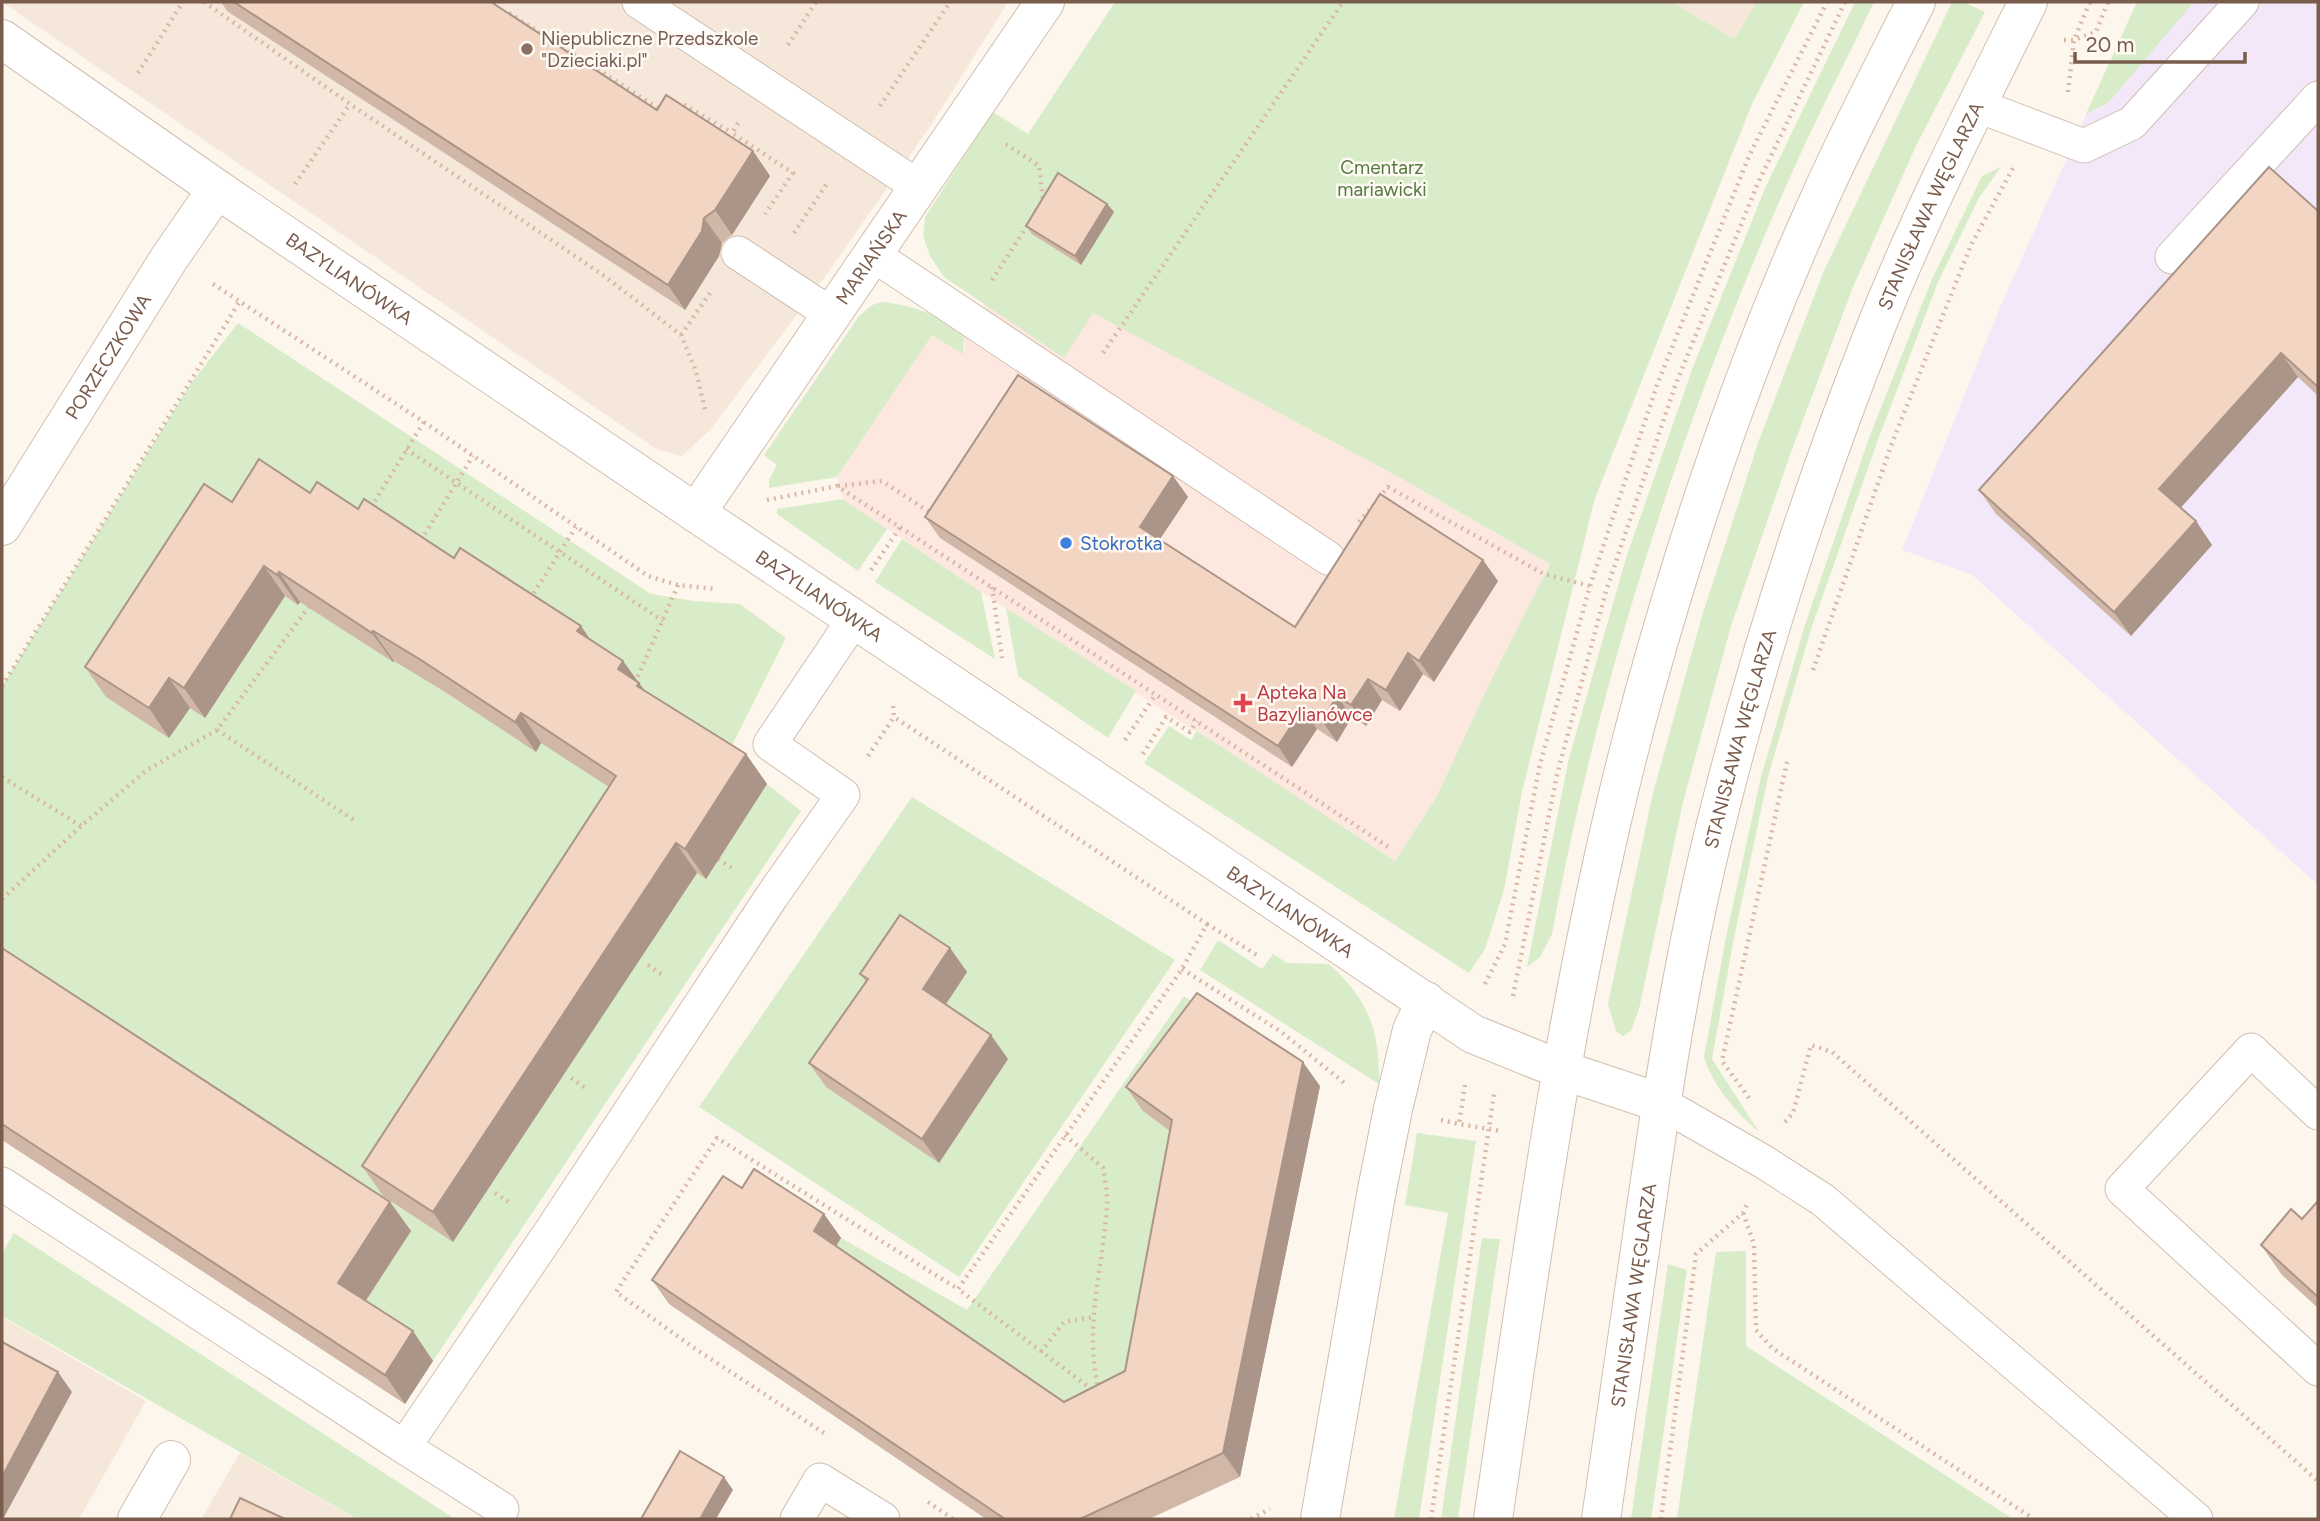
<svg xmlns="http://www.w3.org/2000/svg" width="2320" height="1521" font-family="Figtree,sans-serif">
  <rect width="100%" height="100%" fill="#fdf6ec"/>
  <path fill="#f5e8da" d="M2,2H1008L931,125L827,274L710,430L682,456L656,449Z
    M1672,2H1757L1734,39Z
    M2,1317L146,1401L79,1519H2Z
    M240,1453L356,1519H201Z"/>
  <path fill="#fde8e0" d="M986,304L1064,357L1092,312L1397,476L1550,564L1491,680L1436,798L1395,861L981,592L843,499L837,477L932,334L965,350L964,336Z"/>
  <path fill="#f3e8fa" d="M2137,2H2318V885L1971,574L1902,550L2001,305Z"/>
  <path fill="#d8ecc9" d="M1115,2H1672L1734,39L1757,2H1804L1752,104L1595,498L1522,792L1504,890L1485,949L1469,973L1144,763L1169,726L1191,740L1197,731L1395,861L1436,798L1491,680L1550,564L1397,476L1093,313L1064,358L944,277L930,256L923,236L925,217L993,112L1028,134Z
    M1855,2H1874C1844,65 1811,128 1783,193C1680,427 1598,683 1552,934L1540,957L1527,967L1569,758L1626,558L1693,367L1766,186Z
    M1952,2H1963L1985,12L1915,148L1853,287L1791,452L1731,626L1683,802L1639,1009L1631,1031L1623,1036L1616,1031L1608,1004L1653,793L1702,616L1759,440L1823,273Z
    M2137,2H2194L2109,102L2086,114Z
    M2001,167L1979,198L1938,282L1879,437L1812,626L1768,777L1734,938L1712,1059L1759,1132C1735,1111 1714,1088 1704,1057L1726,937L1761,777L1804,628L1869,438L1932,279L1982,176Z
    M882,302C906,304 948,316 964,336L963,354L932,335L837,477L769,488V480L777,465L764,455L859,316L872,305Z
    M238,323L651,594L694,601L740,604L786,638L707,795L744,820L767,784L801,811L433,1361L2,1090V686L189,386Z
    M843,499L887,529L858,571L777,514V509Z
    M902,539L981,592L995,659L875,582Z
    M1006,608L1136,691L1108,738L1018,676Z
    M912,797L1175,960L959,1277L699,1107Z
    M1218,940L1262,969L1273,954L1287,963L1329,964C1369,1000 1380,1031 1379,1084L1200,970Z
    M1184,996L1213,1017L1142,1395L1081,1426L830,1255L841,1238L967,1310Z
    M1417,1133L1476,1141L1419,1519H1394L1448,1213L1405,1205Z
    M14,1233L455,1519H357L2,1316V1253Z
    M1482,1238L1500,1239L1458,1519H1441Z
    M1746,1251V1346L2013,1519H1677L1716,1252Z
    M1668,1264L1687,1270L1651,1519H1631Z"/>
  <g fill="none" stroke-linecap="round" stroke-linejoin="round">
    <g stroke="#d1beb0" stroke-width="35">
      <path id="service" d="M639,2L919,187
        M1976,105L2084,146L2132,123L2242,2
        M738,253L831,314
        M872,254L1328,558
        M2172,257L2318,98
        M1661,1103L1764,1162L1823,1200L2196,1519
        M2318,1113L2251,1050L2122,1189L2318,1369
        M2,1184L404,1447L551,1231L772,896L843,795L770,744L854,619
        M404,1447L502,1509
        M797,1519L820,1480L883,1519"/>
    </g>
    <g stroke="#d1beb0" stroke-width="40">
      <g id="minor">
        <path id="s1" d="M2,39L217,189L696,513L1473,1034L1562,1070L1661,1103"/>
        <path id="s2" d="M696,513L1045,2"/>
        <path id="s3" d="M2,526L170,257L217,189"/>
        <path d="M137,1519L171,1460"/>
        <path d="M1320,1519L1376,1195L1393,1109L1412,1030L1426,1001"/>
      </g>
    </g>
    <g stroke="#d1beb0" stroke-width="40">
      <g id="tertiary">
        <path d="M1493,1519C1534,1241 1570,961 1645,690C1691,524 1747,359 1818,202C1848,134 1883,68 1916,2"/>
        <path id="s4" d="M1601,1519C1614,1427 1628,1335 1641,1243C1661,1101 1682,959 1717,820C1759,652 1812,488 1876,327C1920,216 1975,109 2028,2"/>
      </g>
    </g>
    <path stroke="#d9b8a5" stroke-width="4.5" stroke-dasharray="2 5" stroke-linecap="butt" d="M204,2L350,104L603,275L681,335L696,371L705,410
      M509,13L661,110
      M2064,40H2074L2096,32L2108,2
      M788,45L816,2
      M138,73L183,2
      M2068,92L2074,40L2090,2
      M880,106L950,2
      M680,109L683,104L732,133
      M738,123L732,133L793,173L765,214
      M1006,144L1039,166L1043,201L1041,204
      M295,184L350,104
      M794,233L828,182
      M992,280L1029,223
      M213,284L424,422L648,576L678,585L716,589
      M681,335L712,290
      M1103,353L1343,2
      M406,449L663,621
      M838,486L882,481L934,515
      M1379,498L1388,487L1544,574L1590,586
      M767,500L837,486L1390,848
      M371,507L424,422
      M1359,522L1374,505
      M421,540L473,456
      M871,570L901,526
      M992,587L1002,658
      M530,599L576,527
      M1813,670L1892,443L1971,245L2013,168
      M635,683L678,585
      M2,686L240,301
      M893,706L894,717L1207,924L1182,969L958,1289L1094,1391
      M217,730L357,822
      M1125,740L1156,694
      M1143,754L1166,717L1190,732L1197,721
      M868,756L894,717
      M2,777L81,826
      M718,859L735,870
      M2,899L81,826L147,770L217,730L311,604
      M1207,924L1260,957
      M648,965L664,976
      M1182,969L1280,1031L1347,1085
      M1485,984L1505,944L1540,764L1590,586L1657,385L1749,156L1827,2
      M1513,996L1557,775L1606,591L1675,386L1758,183L1845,2
      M571,1078L588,1090
      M1465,1085L1459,1124L1501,1131
      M1749,1098L1722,1061L1787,762
      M1441,1120L1459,1124
      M1785,1122L1793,1113L1811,1045L1832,1052L2318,1481
      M1065,1135L1103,1168C1105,1181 1108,1194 1107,1206C1103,1268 1083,1330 1099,1391
      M495,1193L512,1204
      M1743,1213L1754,1244L1756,1330L1772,1348L2034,1519
      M1041,1352L1064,1322L1093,1317
      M824,1433L694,1348L616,1292L717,1138L958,1289
      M928,1502L953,1519
      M1251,1519L1270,1509
      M1431,1519L1494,1094
      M1661,1519L1696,1254L1743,1213L1747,1204"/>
    <use href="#service" stroke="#fff" stroke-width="33"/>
    <use href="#minor" stroke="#fff" stroke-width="38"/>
    <use href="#tertiary" stroke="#fff" stroke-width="38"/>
  </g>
  <path fill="#d1b7a8" d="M221,2H491L657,110L753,151L770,176L732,235L722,243L719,256L685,310L227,11Z
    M1107,204L1114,212L1081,265L1032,234L1026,226Z
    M2318,211V396L2298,377L2180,508L2196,521L2212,545L2131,636L1996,514L1979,490Z
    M1173,476L1188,497L1160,539L1295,627L1498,581L1434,682L1423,674L1400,711L1382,700L1366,726L1352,717L1337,742L1317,729L1292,767L940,538L925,517Z
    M310,493L358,509L454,558L581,626L590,639L623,661L645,691L746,754L767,784L706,879L697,873L453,1242L383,1196L362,1166L609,787L541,743L536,752L442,690L394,661L393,662L300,602L298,605L285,596L205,718L190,708L169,738L106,697L85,667L232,502Z
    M2,948L390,1202L411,1231L366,1301L433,1361L405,1404L2,1140Z
    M950,948L967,972L946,1004L1008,1059L939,1163L826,1087L809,1063L866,982L860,974Z
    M1320,1086L1240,1477L1149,1519H986L669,1304L652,1280L742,1188L824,1214L841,1238L836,1247L1064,1402L1125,1371L1170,1131L1143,1111L1126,1087Z
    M2318,1201V1308L2282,1275L2261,1245L2302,1219Z"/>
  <path fill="#aa9588" d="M753,151L770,176L732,235L715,210Z
    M1107,204L1114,212L1081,265L1075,256Z
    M704,218L722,243L719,256L685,310L668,285Z
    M2281,353L2298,377L2176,513L2159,489Z
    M1173,476L1188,497L1154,548L1140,527Z
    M2196,521L2212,545L2131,636L2114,612Z
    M1483,560L1498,581L1434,682L1419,661Z
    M264,566L285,596L205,718L184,688Z
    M279,572L300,602L298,605L277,575Z
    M581,626L601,656L577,631Z
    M373,631L394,661L393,662L372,633Z
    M1408,653L1423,674L1400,711L1386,690Z
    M623,661L639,683L660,712L618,669Z
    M169,678L190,708L169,738L149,708Z
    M1368,679L1382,700L1366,726L1351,705Z
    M1337,696L1352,717L1337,742L1322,721Z
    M1303,708L1317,729L1292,767L1278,746Z
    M521,713L541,743L536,752L515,722Z
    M746,754L767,784L706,879L685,849Z
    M676,843L697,873L453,1242L433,1212Z
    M950,948L967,972L940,1013L923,989Z
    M991,1035L1008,1059L939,1163L922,1139Z
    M1303,1062L1320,1086L1240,1477L1223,1453Z
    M390,1202L411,1231L358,1312L338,1283Z
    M824,1214L841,1238L830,1255L814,1231Z
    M413,1331L433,1361L405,1404L385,1375Z
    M58,1372L72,1392L3,1519H2V1477Z
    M724,1477L733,1490L716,1519H700Z"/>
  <path fill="#f3d5c3" stroke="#aa9588" stroke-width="2" d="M234,2H491L657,110L666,95L753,151L715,210L704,218L702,231L668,285Z
    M2269,167L2318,211V387L2281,353L2159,489L2196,521L2114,612L1979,490Z
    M1058,173L1107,204L1075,256L1026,226Z
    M1018,375L1173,476L1140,527L1295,627L1380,494L1483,560L1419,661L1408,653L1386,690L1368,679L1351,705L1337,696L1322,721L1303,708L1278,746L925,517Z
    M259,459L310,493L317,482L358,509L364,499L454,558L460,548L581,626L577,631L623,661L618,669L639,683L637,686L746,754L685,849L676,843L433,1212L362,1166L616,776L521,713L515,722L421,660L373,631L372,633L279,572L277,575L264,566L184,688L169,678L149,708L85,667L204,484L232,502Z
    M900,915L950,948L923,989L991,1035L922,1139L809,1063L868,979L860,974Z
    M2,948L390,1202L338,1283L413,1331L385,1375L2,1124Z
    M1197,993L1303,1062L1223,1453L1080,1519H1005L652,1280L723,1176L742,1188L754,1169L824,1214L814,1231L1064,1402L1125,1371L1172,1120L1126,1087Z
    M2318,1201V1297L2261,1245L2291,1209L2302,1219Z
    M2,1342L58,1372L2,1477Z
    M680,1451L724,1477L700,1519H641Z
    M240,1498L285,1519H230Z"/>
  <circle fill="#8d6e63" stroke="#fffaf3" stroke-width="2.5" cx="527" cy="49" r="7"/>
  <circle fill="#3f7fe0" stroke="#fffaf3" stroke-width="2.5" cx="1066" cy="543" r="7"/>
  <path fill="#e0444e" stroke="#fffaf3" stroke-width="2.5" d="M1239.5 692.5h7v7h7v7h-7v7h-7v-7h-7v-7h7z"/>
  <g text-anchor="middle" stroke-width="5" stroke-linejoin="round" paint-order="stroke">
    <g font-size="19" fill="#785e54" stroke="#fffaf3" text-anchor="start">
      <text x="541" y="45">Niepubliczne Przedszkole<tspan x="541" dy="22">"Dzieciaki.pl"</tspan></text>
    </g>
    <g font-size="19" fill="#537a41" stroke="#fffaf3">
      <text x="1382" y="174">Cmentarz<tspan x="1382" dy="22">mariawicki</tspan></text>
    </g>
    <g font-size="19" fill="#7a5c4d" stroke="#fffaf3">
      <text dy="7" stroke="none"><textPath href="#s4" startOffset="1360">STANISŁAWA WĘGLARZA</textPath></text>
      <text dy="7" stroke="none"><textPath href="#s2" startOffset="310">MARIAŃSKA</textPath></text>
      <text dy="7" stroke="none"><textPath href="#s1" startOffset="422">BAZYLIANÓWKA</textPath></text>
      <text dy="7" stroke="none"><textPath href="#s3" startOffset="200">PORZECZKOWA</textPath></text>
      <text dy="7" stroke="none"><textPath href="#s1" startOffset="989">BAZYLIANÓWKA</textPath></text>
      <text dy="7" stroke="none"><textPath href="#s4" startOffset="793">STANISŁAWA WĘGLARZA</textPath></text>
      <text dy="7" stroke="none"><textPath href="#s1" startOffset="1556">BAZYLIANÓWKA</textPath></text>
      <text dy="7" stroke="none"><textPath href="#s4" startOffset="226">STANISŁAWA WĘGLARZA</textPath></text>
    </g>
    <g font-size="19" fill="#366cbe" stroke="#fffaf3" text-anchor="start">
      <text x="1080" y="550">Stokrotka</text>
    </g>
    <g font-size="19" fill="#be3a42" stroke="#fffaf3" text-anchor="start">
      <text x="1257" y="699">Apteka Na<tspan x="1257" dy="22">Bazylianówce</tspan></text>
    </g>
  </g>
  <rect width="2320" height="1521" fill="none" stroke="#7a5c4d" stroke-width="7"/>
  <path d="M2075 52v10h170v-10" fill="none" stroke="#7a5c4d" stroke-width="3.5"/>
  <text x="2086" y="52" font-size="21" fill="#7a5c4d" stroke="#fffaf3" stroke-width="5" paint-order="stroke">20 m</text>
</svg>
